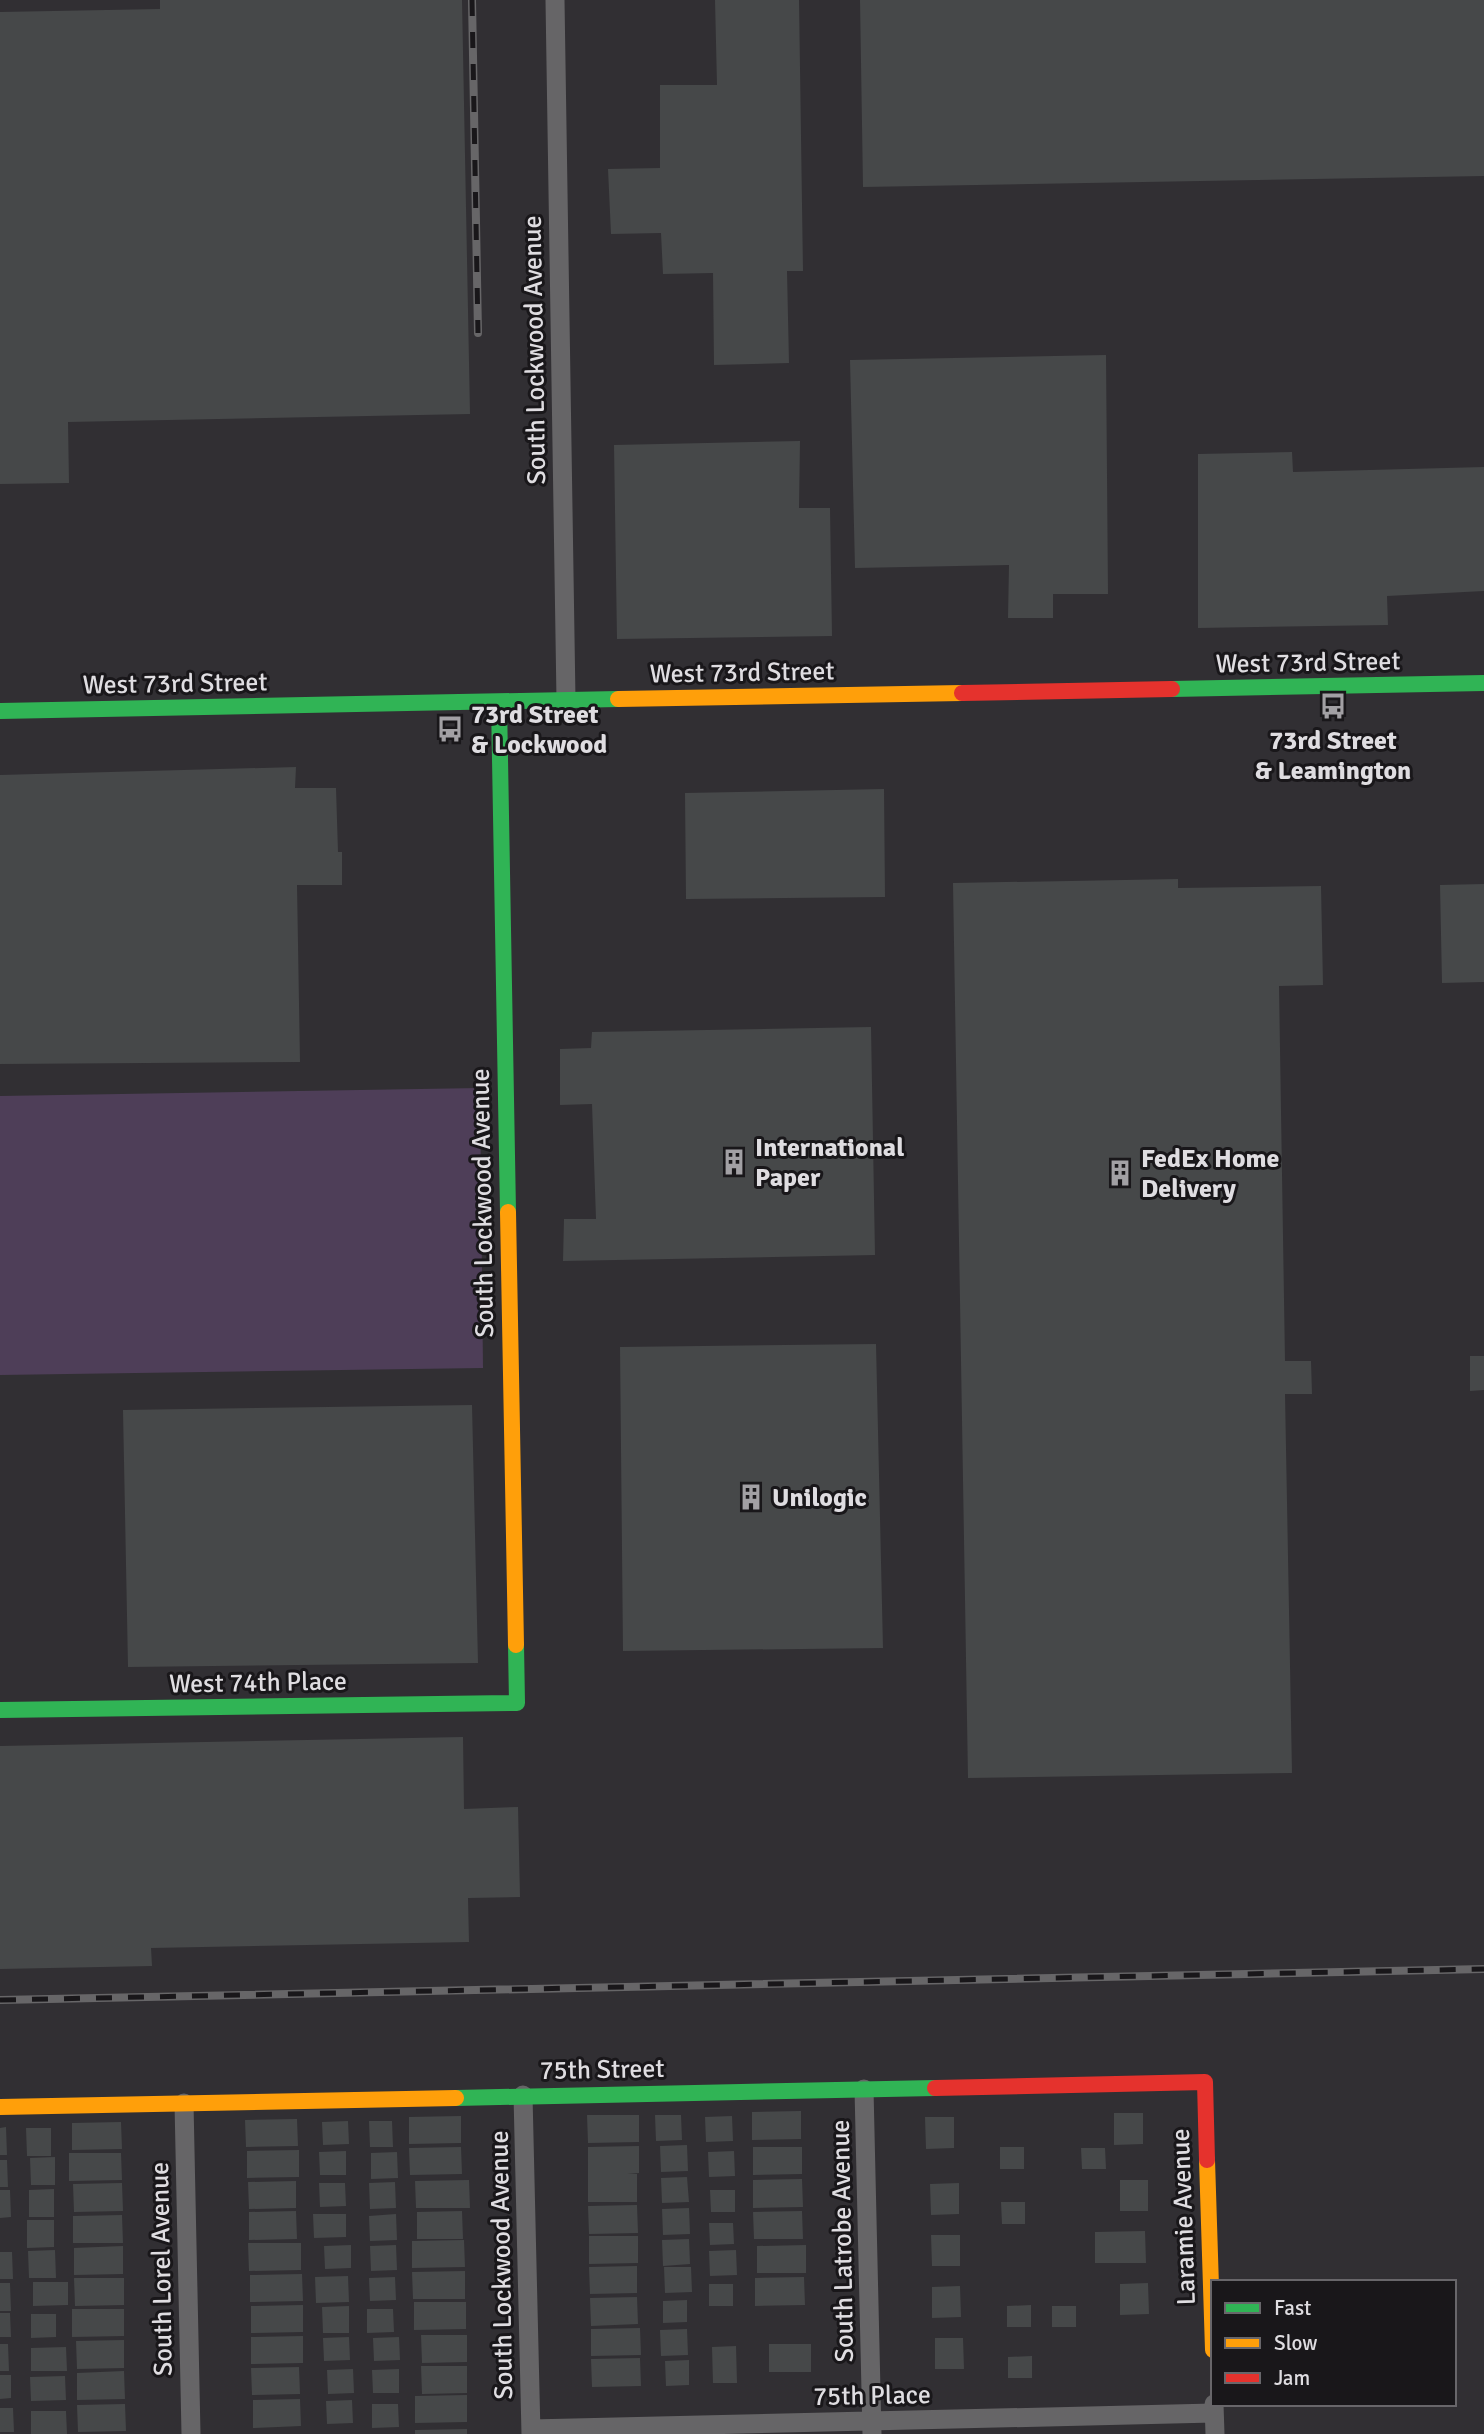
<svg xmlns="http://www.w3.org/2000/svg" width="1484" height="2434" font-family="Signika,sans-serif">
  <rect width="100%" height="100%" fill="#312f33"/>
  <path fill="#4e3e58" d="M480,1088L483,1368L0,1375V1096Z"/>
  <path fill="#464849" d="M160,0H462L470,414L68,422L69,483L0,484V12L160,9Z
    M715,0H799L803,271H787L789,363L714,365L713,273L663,274L661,233L611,234L608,169L660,168V85H717Z
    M860,0H1484V176L863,187Z
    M1106,355L1108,594H1053V618H1008L1009,565L855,568L850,360Z
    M800,441L799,508H830L832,636L617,639L614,445Z
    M1292,452L1293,472L1484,467V591L1387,596L1388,625L1198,628V454Z
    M296,767L295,788H336L338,852H342V885H297L300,1062L0,1064V775Z
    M884,789L885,897L686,899L685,793Z
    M1178,879V888L1321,886L1323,985L1279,986L1285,1361H1311L1312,1394H1285L1292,1773L968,1778L953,883Z
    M1484,884V982L1442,983L1440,885Z
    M871,1027L875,1255L563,1261L564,1219H596L592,1104L560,1105V1049L591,1048L592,1032Z
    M876,1344L883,1648L623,1651L620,1347Z
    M1470,1356H1484V1390L1470,1391Z
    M472,1405L478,1663L128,1667L123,1410Z
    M463,1737L464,1809L518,1807L520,1897L468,1898L469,1942L151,1948L152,1966L0,1969V1746Z
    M801,2111V2139L752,2140V2112Z
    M1114,2113H1143V2144L1114,2145Z
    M587,2115H639V2142L588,2143Z
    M655,2115H681L682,2140L656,2141Z
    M461,2116V2143L409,2144V2117Z
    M732,2116L733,2141L706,2142L705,2117Z
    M925,2117H954V2148L926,2149Z
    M297,2119L298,2146L246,2147L245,2120Z
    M348,2121L349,2144L323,2145L322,2122Z
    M369,2121H392L393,2147H370Z
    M121,2122L122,2149L72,2150V2123Z
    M6,2127L7,2155H0V2128Z
    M26,2128H51V2156H27Z
    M687,2145L688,2171L661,2172L660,2146Z
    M639,2146V2173L627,2174H637V2202H588V2147Z
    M461,2147L462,2174L410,2175L409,2148Z
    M753,2147H802V2174L753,2175Z
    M1000,2147H1024V2169H1000Z
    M1081,2148H1105L1106,2169H1082Z
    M299,2150V2177L247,2178V2151Z
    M346,2151V2175H320L319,2152Z
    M734,2151L735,2176L709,2177L708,2152Z
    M397,2152L398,2178L371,2179V2153Z
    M69,2153H121L122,2180L69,2181Z
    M55,2157V2185H31L30,2158Z
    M0,2160H7L8,2187H0Z
    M687,2177L689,2202L662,2203L661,2178Z
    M802,2179L803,2207L753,2208V2180Z
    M469,2180L470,2208H416L415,2181Z
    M1120,2180H1148V2211H1120Z
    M296,2181V2208L249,2209L248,2182Z
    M395,2182L396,2208L370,2209L369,2183Z
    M122,2183L123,2211L74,2212L73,2184Z
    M319,2183H345L346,2206L320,2207Z
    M959,2183V2214L931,2215L930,2184Z
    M54,2189V2217H29V2190Z
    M0,2190H10L11,2217L0,2218Z
    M710,2190H735V2212H711Z
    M1001,2202H1025V2224H1002Z
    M637,2205L638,2233L589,2234L588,2206Z
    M689,2208L690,2234L663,2235L662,2209Z
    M296,2211L297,2239L249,2240V2212Z
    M462,2211L463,2239H417V2212Z
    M802,2211L803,2239H754L753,2212Z
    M313,2214H346V2237L314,2238Z
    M396,2214L397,2240L370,2241L369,2216Z
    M122,2215L123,2243H73V2216Z
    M27,2220H54V2247L27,2248Z
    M709,2223H733L734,2244L710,2245Z
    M1145,2231L1146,2263H1095V2232Z
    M931,2235H960V2266H932Z
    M589,2236H638V2263L589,2264Z
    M689,2239L690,2264L663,2266L662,2240Z
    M464,2240L465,2267L412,2268V2241Z
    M248,2243H301V2270L249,2271Z
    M351,2245V2268L325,2269L324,2246Z
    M396,2245L397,2270L371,2271L370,2246Z
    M806,2245V2273H757V2246Z
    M123,2246V2274L74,2275V2248Z
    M55,2250L56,2278H29L28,2251Z
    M736,2250L737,2275L710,2276L709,2251Z
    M0,2252H12L13,2279H0Z
    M637,2266V2293L590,2294L589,2267Z
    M664,2267H691L692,2292L665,2293Z
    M465,2271V2299H413L412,2272Z
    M302,2274L303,2301L250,2302V2275Z
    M348,2276L349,2302L316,2303L315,2277Z
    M395,2277L396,2300L370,2301L369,2278Z
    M804,2277L805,2305L755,2306V2278Z
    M74,2278H124V2305L75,2306Z
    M33,2282H68V2305L33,2306Z
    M0,2283H10L11,2311H0Z
    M1148,2283L1149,2314L1120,2315V2284Z
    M709,2284H733V2306H709Z
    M960,2286L961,2317L932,2318V2287Z
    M637,2297L638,2324L591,2326L590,2298Z
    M687,2300V2322L663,2323V2301Z
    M414,2302H466V2329L414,2330Z
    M303,2305V2332L251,2333V2306Z
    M1031,2305V2327H1007V2306Z
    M349,2306V2333H323L322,2307Z
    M1052,2306H1076V2327H1052Z
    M72,2309H124V2336L72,2337Z
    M367,2309H393L394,2332L367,2333Z
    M0,2313H10L11,2337H0Z
    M31,2314H56V2337L31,2338Z
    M640,2328L641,2355L591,2356V2329Z
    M687,2329L688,2355L661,2356L660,2330Z
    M421,2335H467V2362L422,2363Z
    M303,2336V2363L251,2364V2337Z
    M349,2337L350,2360L324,2361L323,2338Z
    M399,2337L400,2360L374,2361L373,2338Z
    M935,2338H963L964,2369H935Z
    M124,2340V2368L77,2369L76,2341Z
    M0,2344H8L9,2371H0Z
    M769,2344H811V2372H769Z
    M736,2346L737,2383H713L712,2347Z
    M66,2347L67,2371H31V2348Z
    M1032,2356V2378H1008V2357Z
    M640,2358L641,2386L592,2387L591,2359Z
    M689,2360V2385L666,2386L665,2361Z
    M421,2366H467V2393L422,2394Z
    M299,2367L300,2394L252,2395L251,2368Z
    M353,2369L354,2393L328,2394L327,2370Z
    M399,2369V2393H373L372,2370Z
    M124,2371L125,2399L77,2400V2373Z
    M0,2375H11V2398L0,2399Z
    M65,2376L66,2400L31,2401L30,2377Z
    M467,2395V2422L415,2423V2396Z
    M300,2399L301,2426L253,2428V2400Z
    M352,2400L353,2423L327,2424L326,2401Z
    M125,2404L126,2431L78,2432L77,2405Z
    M372,2404H398L399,2427L372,2428Z
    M0,2408H13L14,2432H0Z
    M31,2411H66L67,2434H31Z
    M467,2429V2434H415V2430Z"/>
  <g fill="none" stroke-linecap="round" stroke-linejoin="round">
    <path stroke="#666567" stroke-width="19" d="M555,0L566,700
      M864,2089L872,2434
      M523,2095L531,2434
      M184,2103L191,2434
      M1214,2404L1215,2434
      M531,2429L1214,2413"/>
    <path stroke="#30b455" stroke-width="16" d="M1172,689L1484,683
      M499,702L508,1212
      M0,711L618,699
      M0,1710L517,1703L516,1645
      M456,2098L935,2088"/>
    <path stroke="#ff9f0a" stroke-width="16" d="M618,699L962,693
      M508,1212L516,1645
      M0,2107L456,2098
      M1207,2160L1213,2350"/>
    <path stroke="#e5322d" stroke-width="16" d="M962,693L1172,689
      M935,2088L1205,2082L1207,2160"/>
    <g stroke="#676668" stroke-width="8">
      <path id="rail" d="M472,0L478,333
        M0,2000L1484,1969"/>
    </g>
    <use href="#rail" stroke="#19171a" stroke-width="5" stroke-dasharray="16" stroke-linecap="butt"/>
  </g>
  <defs>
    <g id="bus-bare" transform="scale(2.1)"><path d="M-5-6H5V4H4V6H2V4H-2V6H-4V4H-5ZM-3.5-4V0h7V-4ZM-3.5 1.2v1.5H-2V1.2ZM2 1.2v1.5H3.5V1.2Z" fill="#a2a0a4" stroke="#19171a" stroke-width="2.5" paint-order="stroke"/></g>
    <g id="building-bare" transform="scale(2.1)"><path d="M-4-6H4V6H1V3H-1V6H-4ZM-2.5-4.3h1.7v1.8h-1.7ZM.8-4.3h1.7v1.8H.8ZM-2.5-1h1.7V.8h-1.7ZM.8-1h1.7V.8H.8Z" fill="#a2a0a4" stroke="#19171a" stroke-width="2.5" paint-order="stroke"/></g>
  </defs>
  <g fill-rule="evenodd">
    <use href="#bus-bare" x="1333" y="706"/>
    <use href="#bus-bare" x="450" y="729"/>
    <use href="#building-bare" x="734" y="1162"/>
    <use href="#building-bare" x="1120" y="1173"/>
    <use href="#building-bare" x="751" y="1497"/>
  </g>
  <g text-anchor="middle" stroke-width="6" stroke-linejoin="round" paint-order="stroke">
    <g font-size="26" fill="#dfdde1" stroke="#19171a">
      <text transform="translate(534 350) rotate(-91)" y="9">South Lockwood Avenue</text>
      <text transform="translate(1308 662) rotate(-1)" y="9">West 73rd Street</text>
      <text transform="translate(742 672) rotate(-1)" y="9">West 73rd Street</text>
      <text transform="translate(175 683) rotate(-1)" y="9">West 73rd Street</text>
      <text transform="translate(482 1203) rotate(-91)" y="9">South Lockwood Avenue</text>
      <text transform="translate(258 1682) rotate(-1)" y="9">West 74th Place</text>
      <text transform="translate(602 2069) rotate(-1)" y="9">75th Street</text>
      <text transform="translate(1183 2217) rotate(-92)" y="9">Laramie Avenue</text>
      <text transform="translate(842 2241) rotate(-91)" y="9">South Latrobe Avenue</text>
      <text transform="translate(501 2265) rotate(-91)" y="9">South Lockwood Avenue</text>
      <text transform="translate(161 2269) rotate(-91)" y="9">South Lorel Avenue</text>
      <text transform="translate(872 2395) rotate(-1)" y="9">75th Place</text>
    </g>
    <g font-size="26" font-weight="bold" fill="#dfdde1" stroke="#19171a" text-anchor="start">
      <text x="471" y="723">73rd Street<tspan x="471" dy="30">&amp; Lockwood</tspan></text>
      <text x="1333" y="749" text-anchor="middle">73rd Street<tspan x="1333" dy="30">&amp; Leamington</tspan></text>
      <text x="755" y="1156">International<tspan x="755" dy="30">Paper</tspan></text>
      <text x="1141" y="1167">FedEx Home<tspan x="1141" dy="30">Delivery</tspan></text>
      <text x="772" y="1506">Unilogic</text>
    </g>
  </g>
  <rect x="1211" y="2280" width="245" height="126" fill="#19171a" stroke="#68666a" stroke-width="2"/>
  <rect x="1225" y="2303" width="35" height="10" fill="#30b455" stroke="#68666a" stroke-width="2"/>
  <text x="1274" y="2315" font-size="21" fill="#dfdde1">Fast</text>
  <rect x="1225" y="2338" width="35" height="10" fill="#ff9f0a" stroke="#68666a" stroke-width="2"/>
  <text x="1274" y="2350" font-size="21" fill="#dfdde1">Slow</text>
  <rect x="1225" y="2373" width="35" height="10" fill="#e5322d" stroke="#68666a" stroke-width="2"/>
  <text x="1274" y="2385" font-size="21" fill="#dfdde1">Jam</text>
</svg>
